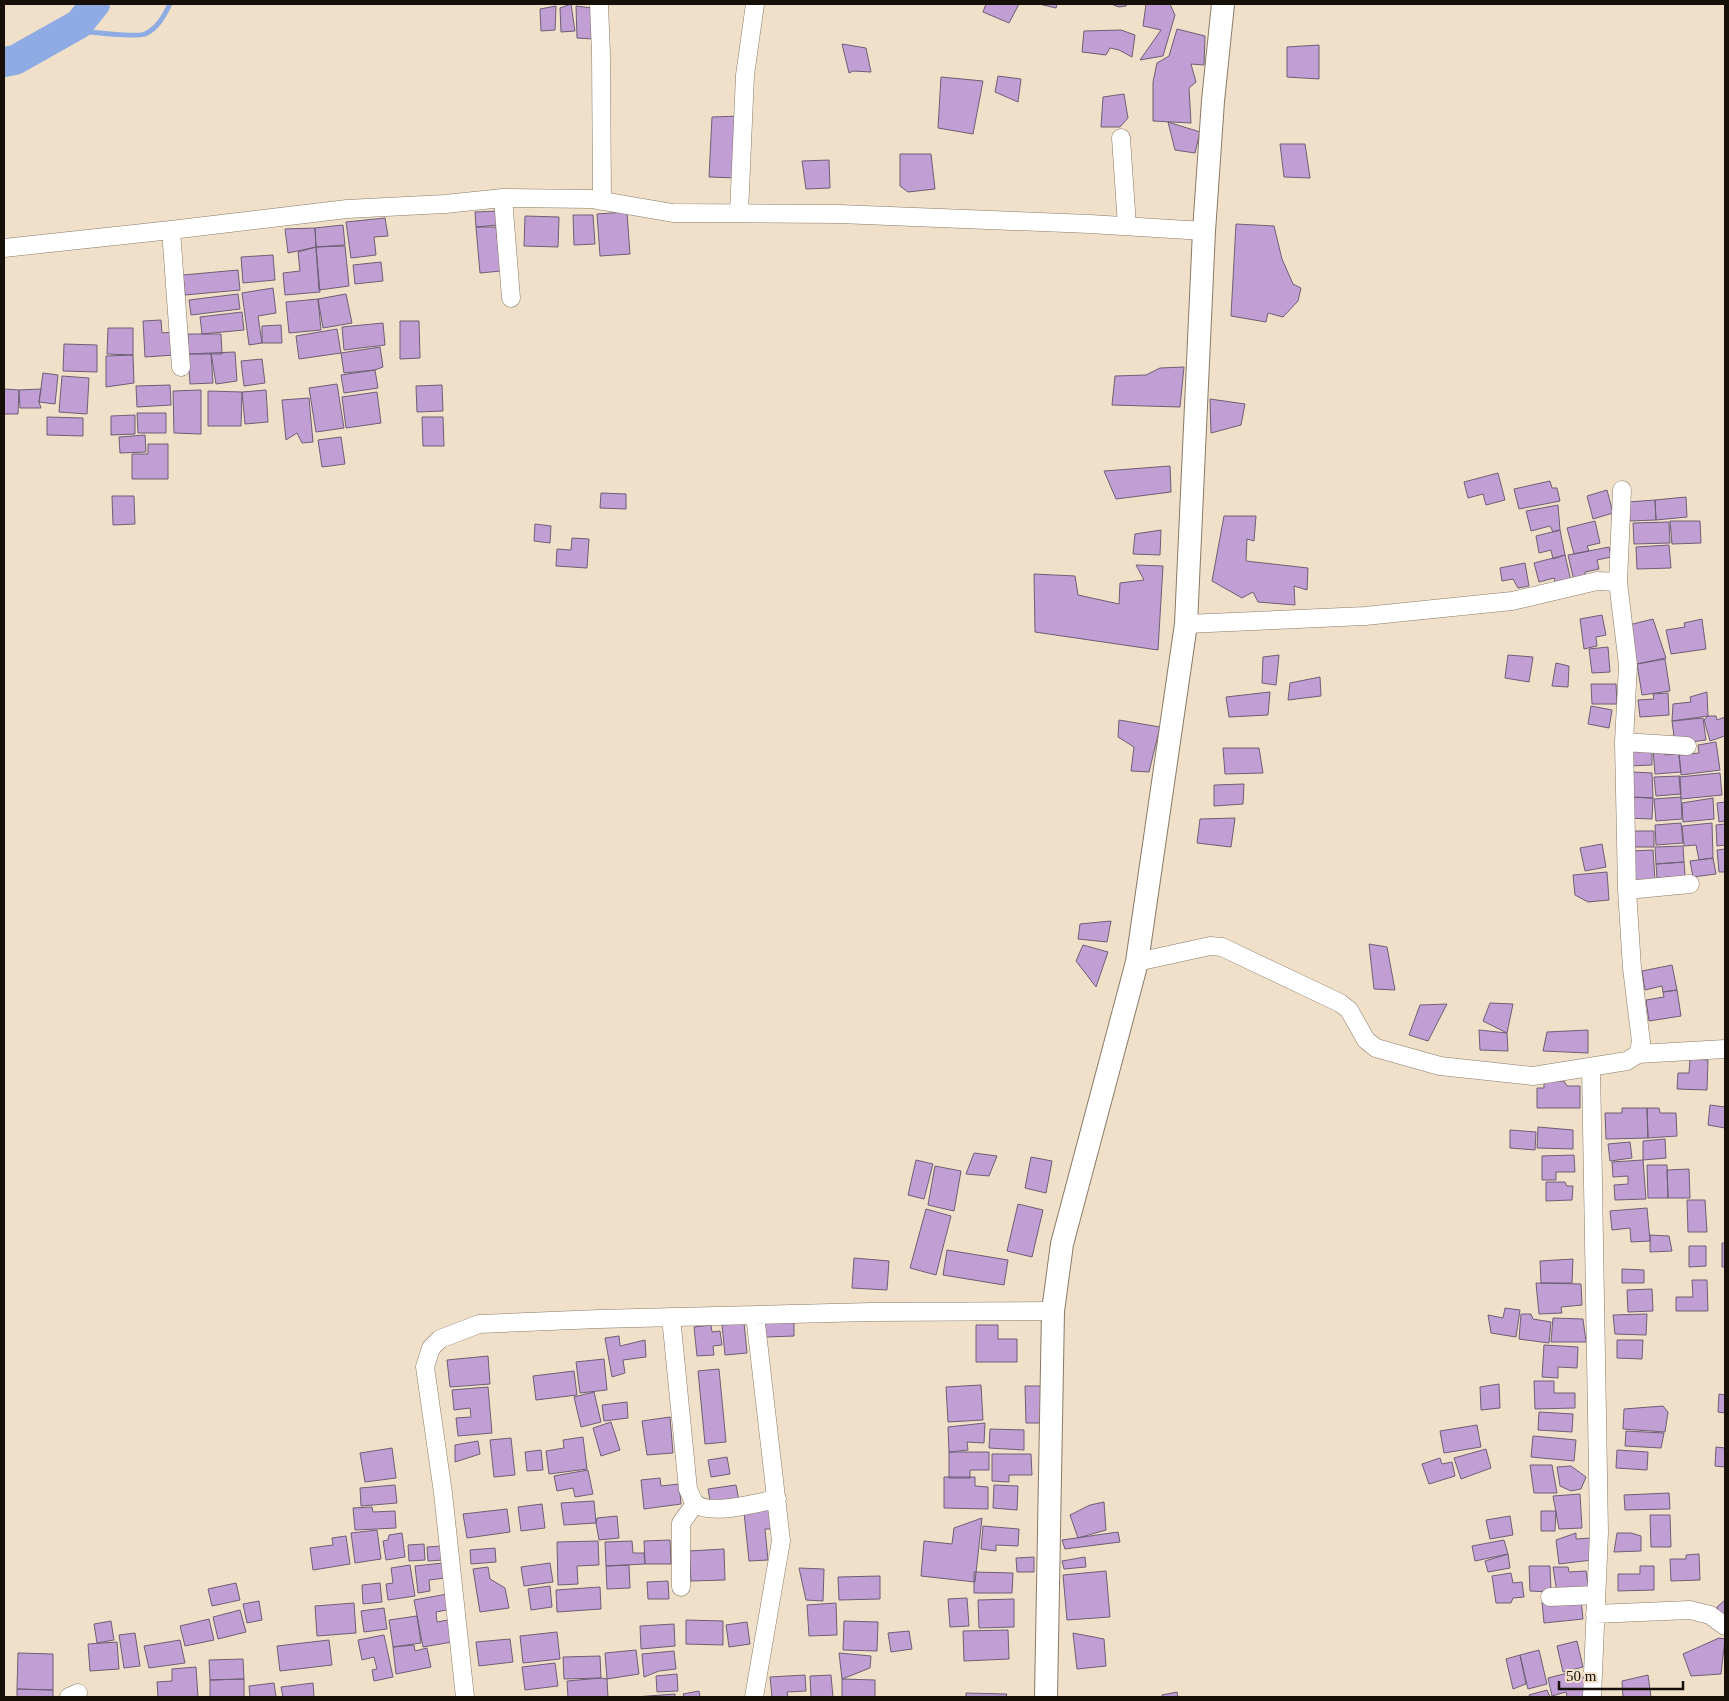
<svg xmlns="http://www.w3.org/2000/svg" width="1729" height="1701" font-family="Georgia,serif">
  <rect width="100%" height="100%" fill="#f1e0c9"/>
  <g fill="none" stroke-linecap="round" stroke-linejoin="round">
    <path stroke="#8eace3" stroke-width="5" d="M69,30C83,31 134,38 145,34C158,28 164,16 170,4"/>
    <path stroke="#8eace3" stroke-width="30" d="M4,62L15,60L79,24L95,4"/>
  </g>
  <path fill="#c19ed4" stroke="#6c5f74" d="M571,4L575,31L561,32L560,8Z
    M986,4H1019L1009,23L983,12Z
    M1039,4H1057L1056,8Z
    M1111,4H1127L1126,6L1119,7Z
    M1146,4H1170L1175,15L1163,56L1140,60L1161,30L1143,26Z
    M556,6L555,30L541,31L540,9Z
    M576,6L592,8L593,39L577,38Z
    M1177,29L1205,36L1204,65L1191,64L1196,82L1189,88L1191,123L1153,121V82L1157,63L1169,56Z
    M1121,30L1135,35L1132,57L1119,50L1110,48L1106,55L1082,52L1084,31Z
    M842,44L866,48L871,72L853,71L849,73Z
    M1319,45V79L1287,77V47Z
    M998,76L1021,79L1018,102L995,92Z
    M941,77L983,81L973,134L938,128Z
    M1124,94L1128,118L1120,127H1101L1103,97Z
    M740,116L737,178L709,177L712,117Z
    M1168,122L1200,132L1195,153L1175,150Z
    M1280,144H1305L1310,178L1284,177Z
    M900,154H931L935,189L908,192L900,186Z
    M829,160L830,188L806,189L802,161Z
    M497,211L498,225L476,227L475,212Z
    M627,212L630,254L600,256L597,214Z
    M573,215H593L595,244L574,245Z
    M525,216L559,217L558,247L524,246Z
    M385,218L388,236L374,237L376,255L351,258L346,222Z
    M1236,224L1274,226L1282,259L1293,284L1301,288L1298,301L1283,317L1268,313L1266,322L1231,316Z
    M343,225L345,245L316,247L315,228Z
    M476,227H496L501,271L480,273Z
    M315,228L316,247L288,253L285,229Z
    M345,246L349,286L319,290L316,247Z
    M316,247L320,292L285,295L283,273L300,271L298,252Z
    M273,255L275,280L243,283L241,257Z
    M381,262L383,281L355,284L353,265Z
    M238,270L240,290L185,295L183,275Z
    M273,288L276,313L258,316L262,343L249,345L242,293Z
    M238,294L240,309L191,315L189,300Z
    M346,294L352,323L323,328L318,299Z
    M318,299L321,330L289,333L286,302Z
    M242,312L244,330L202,334L200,317Z
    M161,320L162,333L173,332L175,355L145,357L143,321Z
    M400,321H419L420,358L400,359Z
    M383,323L385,345L344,350L342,327Z
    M281,325L282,343H262V326Z
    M108,328H133V355L107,354Z
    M337,329L341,353L299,359L296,336Z
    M188,334H221L222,354H188Z
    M64,344L97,345V372L63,371Z
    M380,347L383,367L375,370L344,373L341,353Z
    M235,352L237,381L216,384L211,353Z
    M211,353L213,383L190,384L188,354Z
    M133,355L134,383L106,387V356Z
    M262,359L265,383L244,386L241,361Z
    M1184,367L1180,407L1112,405L1115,376L1146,375L1160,368Z
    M375,370L378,388L344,393L341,375Z
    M43,373L58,375L55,404L39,402Z
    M62,376L89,378L87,414L59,412Z
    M337,384L344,428L316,432L309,388Z
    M170,385L171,405L137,407L136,386Z
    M442,385L443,411L417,412L416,386Z
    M4,389L19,390L18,414H4Z
    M41,389L39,402L41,408H20L19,390Z
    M201,390V434L174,433L173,391Z
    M266,390L268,422L245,424L242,392Z
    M208,391L242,392L241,426H208Z
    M377,392L381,423L346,428L342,397Z
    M309,398L313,442L302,443L297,433L286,440L282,400Z
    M1210,399L1245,404L1241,425L1211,433Z
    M137,413H166V433H138Z
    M135,415V434L111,435V416Z
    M47,417L83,418V436L47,435Z
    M422,417H443L444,446H423Z
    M145,435L146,452L120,453L119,437Z
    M341,437L345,464L322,467L318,440Z
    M148,444H168V479H132V454H148Z
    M1170,466L1171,492L1116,499L1104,471Z
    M1498,473L1505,500L1486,505L1483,494L1468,498L1464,482Z
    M1550,481L1552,488H1557L1560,501L1519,509L1514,489Z
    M1607,490L1613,513L1593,519L1587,496Z
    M601,493L626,494V509L600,508Z
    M112,496H134L135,524L113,525Z
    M1686,497L1687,517L1656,520L1655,500Z
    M1655,500L1656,520L1630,521L1628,502Z
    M1558,505L1560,530L1553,532L1550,526L1531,531L1526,511Z
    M1224,516H1256L1254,541L1247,539L1246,561L1308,568L1307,590L1294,586L1295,605L1258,602L1253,592L1242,598L1212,581Z
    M1595,521L1600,543L1587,546L1589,551L1574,554L1567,528Z
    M1670,521H1700L1701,543L1672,544Z
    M1669,522L1670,543L1634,544L1633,523Z
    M535,524L551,526L550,543L534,541Z
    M1161,530L1160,555L1133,554L1135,534Z
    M1560,530L1565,555L1553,559L1551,550L1539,553L1536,536Z
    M572,538L589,539L587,568L556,566L557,549L571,550Z
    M1669,545L1671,568L1637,569L1636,547Z
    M1609,547L1611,557L1597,560L1599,569L1585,572L1586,579L1574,581L1568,555Z
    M1565,555L1571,581L1556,585L1554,578L1539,582L1534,563Z
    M1525,563L1529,586L1518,588L1513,579L1502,581L1500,568Z
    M1136,565L1163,566L1158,650L1035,632L1034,574L1075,576L1078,595L1119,604L1120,583L1144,580Z
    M1602,615L1606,635L1596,637L1597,646L1584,649L1580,619Z
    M1653,619L1666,658L1637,664L1625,626Z
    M1702,619L1706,649L1671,654L1666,630L1685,627L1684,623Z
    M1608,647L1610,672L1592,673L1589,649Z
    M1279,655L1276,685L1262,683L1263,657Z
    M1508,655L1533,657L1529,682L1505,678Z
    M1665,659L1670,691L1642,695L1637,664Z
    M1556,663L1569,666L1568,687L1552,686Z
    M1320,677L1321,696L1288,700L1290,683Z
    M1591,684H1616L1617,704H1592Z
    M1270,692L1268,715L1229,717L1226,697Z
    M1707,692L1708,716L1672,721L1673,704L1691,702L1690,697Z
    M1668,693L1669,715L1640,717L1638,700L1654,699L1653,694Z
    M1591,706L1612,710L1609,728L1588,724Z
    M1708,716H1716L1717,720L1725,717V736L1710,741L1704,720Z
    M1703,718L1706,740L1675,744L1672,721Z
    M1119,720L1160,727L1149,772L1131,771L1134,747L1118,737Z
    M1716,742L1720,770L1681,775L1679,755L1699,753L1698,745Z
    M1652,747V765L1630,766L1629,750Z
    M1223,748H1259L1263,773L1225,774Z
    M1665,748V755L1679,754L1681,772L1655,774L1653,749Z
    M1632,772L1652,773L1653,798L1631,797Z
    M1720,773L1722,795L1681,799L1679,777Z
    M1680,776L1681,794L1656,796L1654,777Z
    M1244,784L1243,804L1214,806V785Z
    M1628,797L1653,798L1652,819L1627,818Z
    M1681,797L1682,819L1656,821L1654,799Z
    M1713,798L1714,819L1683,822L1682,803Z
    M1725,802V821L1719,822L1717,803Z
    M1235,818L1231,847L1197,843L1200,819Z
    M1681,823L1683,843L1656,845L1655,825Z
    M1712,823L1713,858L1699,860L1696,845L1684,846L1682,826Z
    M1725,824V845L1717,846L1716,825Z
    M1632,831H1654V847H1632Z
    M1602,844L1606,867L1585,871L1580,848Z
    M1683,846L1684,862L1656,864L1655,847Z
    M1725,849V872H1719L1717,850Z
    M1653,850L1655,881H1633L1632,851Z
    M1713,858L1716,874L1693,877L1690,861Z
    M1684,862L1685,876L1657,878L1656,864Z
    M1607,872L1609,900L1588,902L1575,895L1573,875Z
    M1111,921L1107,942L1078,939L1080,924Z
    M1369,944L1387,947L1395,990L1374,989Z
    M1083,945L1108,952L1096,987L1076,961Z
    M1672,965L1677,990L1663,992L1662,986L1645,990L1642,971Z
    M1677,990L1681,1016L1649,1021L1646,1000L1664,997L1663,992Z
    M1490,1003L1513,1004L1507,1033L1483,1021Z
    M1447,1004L1428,1041L1409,1035L1420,1005Z
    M1479,1030L1507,1033L1508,1051L1480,1050Z
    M1588,1030V1053L1543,1051L1547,1032Z
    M1690,1059L1708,1060L1707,1090L1677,1089L1678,1073H1689Z
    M1544,1081H1564L1567,1086H1580V1108H1537V1088H1544Z
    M1710,1105L1725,1107V1128L1708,1125Z
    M1622,1108H1647L1648,1138L1606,1139L1605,1113H1622Z
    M1647,1108H1659L1660,1113H1676L1677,1136L1648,1138Z
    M1538,1127L1573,1130V1149L1537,1148Z
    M1510,1130L1536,1132L1535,1150L1510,1148Z
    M1665,1139L1666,1158L1643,1160V1141Z
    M1630,1142L1632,1158L1610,1161L1608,1144Z
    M974,1153L997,1156L989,1176L966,1174Z
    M1574,1155L1575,1172H1556V1180H1542V1156Z
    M1031,1157L1052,1161L1046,1193L1025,1188Z
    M916,1160L933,1164L924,1199L908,1195Z
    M1643,1160L1646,1199L1615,1200L1614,1185L1628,1184V1176L1613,1177L1612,1162Z
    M1647,1165H1667L1668,1198H1648Z
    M935,1166L961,1171L954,1211L928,1205Z
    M1689,1169L1690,1198H1668L1667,1170Z
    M1546,1182H1565L1567,1186H1573L1572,1200L1546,1201Z
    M1687,1200H1705L1707,1232H1688Z
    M1018,1204L1043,1210L1032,1257L1007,1251Z
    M1647,1208L1650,1241L1631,1242L1630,1228L1612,1230L1610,1211Z
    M926,1209L951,1216L936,1275L910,1268Z
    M1650,1235L1669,1236L1672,1251L1650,1252Z
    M1722,1243H1725V1267H1722Z
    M1689,1246H1706V1266L1689,1267Z
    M947,1250L1008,1260L1004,1285L943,1275Z
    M854,1258L889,1261L887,1290L852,1288Z
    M1573,1259L1572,1283H1541L1540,1261Z
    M1622,1269L1644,1270V1283H1622Z
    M1692,1280H1707L1708,1311H1676V1297H1693Z
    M1536,1283L1581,1284L1582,1305L1561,1307L1562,1313L1539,1314Z
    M1652,1289L1653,1311L1628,1312L1627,1290Z
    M1505,1308L1520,1310L1516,1337L1491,1333L1488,1315L1503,1318Z
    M1521,1314H1531L1533,1319L1551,1322L1549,1343L1519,1339Z
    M1647,1314L1646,1335L1615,1334L1613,1315Z
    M1553,1318L1583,1319L1586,1342H1551Z
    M794,1320V1336L766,1337L765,1321Z
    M744,1323L747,1353L725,1355L722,1325Z
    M711,1325L712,1332L720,1331L722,1345L713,1346L714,1355L697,1356L694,1327Z
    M976,1325H998V1339H1017V1362H976Z
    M619,1336L620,1346L645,1340L646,1357L623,1360L625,1373L612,1377L605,1338Z
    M1617,1340H1643L1642,1359L1617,1358Z
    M1544,1345L1578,1347L1577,1368L1558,1367V1378L1542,1377Z
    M488,1356L490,1384L450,1387L447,1360Z
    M604,1359L607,1390L580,1393L576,1362Z
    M719,1369L726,1442L705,1444L698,1371Z
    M574,1371L577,1395L536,1400L533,1376Z
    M1534,1381H1554V1393H1575V1408L1535,1409Z
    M1499,1384L1500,1408L1481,1410L1480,1387Z
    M981,1385L983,1420L948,1422L946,1387Z
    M1025,1386H1045V1423H1026Z
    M488,1387L492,1433L458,1436L456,1418L471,1417L470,1408L454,1410L452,1390Z
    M594,1392L601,1422L581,1427L574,1397Z
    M1719,1394L1725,1395V1413L1718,1412Z
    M627,1402L628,1418L604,1421L602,1405Z
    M1663,1406L1668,1412L1665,1432L1623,1429L1624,1409Z
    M1539,1412L1573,1414L1572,1432L1538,1430Z
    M670,1417L673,1453L647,1455L642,1421Z
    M611,1422L620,1450L601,1456L593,1428Z
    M985,1423L984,1443L967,1442L968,1450L949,1452L948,1427Z
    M1477,1425L1481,1447L1444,1453L1440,1431Z
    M990,1429L1024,1430V1450L989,1448Z
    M1626,1431L1664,1433L1661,1448L1625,1446Z
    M1533,1436L1576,1440L1574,1461L1531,1457Z
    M583,1437L587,1469L549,1474L546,1451L564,1448L563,1440Z
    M511,1438L515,1475L494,1477L490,1440Z
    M478,1441L480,1454L455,1462V1445Z
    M1716,1447L1725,1448V1467L1715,1466Z
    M392,1448L396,1478L365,1482L360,1453Z
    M1486,1449L1491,1468L1461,1479L1454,1458Z
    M541,1450L543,1470L527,1471L525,1452Z
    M1617,1450L1648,1452L1647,1470L1616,1468Z
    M949,1452H989V1470H970V1478H949Z
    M992,1454H1031L1032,1475H1009V1482L992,1481Z
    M727,1457L730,1474L711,1477L708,1460Z
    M1440,1458L1442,1464L1452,1462L1455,1476L1429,1484L1422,1464Z
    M1530,1465H1552L1557,1493H1534Z
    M1571,1466L1586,1477L1581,1489L1571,1491L1560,1486L1557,1467Z
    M588,1470L593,1494L575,1497L573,1488L557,1491L554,1476Z
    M944,1477H975V1486L988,1487V1509L944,1508Z
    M660,1478L661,1486L679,1484L681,1504L644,1509L641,1480Z
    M395,1485L397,1503L361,1506L360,1488Z
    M736,1485L739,1501L711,1506L708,1489Z
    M994,1485L1018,1486L1017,1510L993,1508Z
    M1669,1493L1670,1509L1625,1510L1624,1495Z
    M1580,1494L1582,1528L1559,1529L1553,1496Z
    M594,1501L596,1523L564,1525L561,1503Z
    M1104,1502L1106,1530L1078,1538L1070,1515L1090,1505Z
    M542,1504L545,1528L521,1531L518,1507Z
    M372,1507L373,1512L395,1511L396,1528L355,1530L353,1508Z
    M507,1509L510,1532L467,1538L463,1514Z
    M775,1509L776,1529H765L768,1560L749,1561L744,1512Z
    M1541,1511H1556L1555,1531H1541Z
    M1650,1515H1670L1671,1547H1651Z
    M617,1516L619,1538L599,1540L596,1523L597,1518Z
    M1510,1516L1513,1535L1490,1539L1486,1520Z
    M982,1518L975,1582L921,1576L924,1541L952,1544L954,1528Z
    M983,1526L1019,1529L1018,1546L996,1545V1551L981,1549Z
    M377,1530L381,1559L355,1563L351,1533Z
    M1118,1532L1120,1542L1065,1549L1062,1540Z
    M402,1533L405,1557L386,1560L383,1541L388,1540L389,1535Z
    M1576,1533V1539L1590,1538L1592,1560L1559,1564L1556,1540Z
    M1617,1533H1631L1641,1536V1551L1614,1552Z
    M346,1536L350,1564L313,1570L310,1548L333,1545L332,1538Z
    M670,1540L671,1564H645L644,1541Z
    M1504,1540L1508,1554L1475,1561L1472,1546Z
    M598,1541L599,1565L577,1566L578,1584L558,1585L557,1542Z
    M632,1541L633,1553H644L645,1564L606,1566L605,1542Z
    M424,1544L425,1560L409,1561L408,1545Z
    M442,1546L444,1560L428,1561L427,1547Z
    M495,1548L496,1562L471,1564L470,1550Z
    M724,1549L725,1580L691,1581L689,1551Z
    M1508,1554L1510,1568L1488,1572L1485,1561Z
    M1699,1554L1700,1580L1671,1581L1670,1559H1686V1555Z
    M1034,1557V1572H1017L1016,1558Z
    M1085,1557L1086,1567L1064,1569L1062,1561Z
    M443,1563L445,1578L429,1580L430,1591L418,1593L415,1566Z
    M550,1563L553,1582L524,1586L521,1567Z
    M410,1565L415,1596L388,1600L386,1584L393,1583L391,1568Z
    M629,1565L630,1588L607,1589L606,1566Z
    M1529,1566H1550L1551,1592L1530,1591Z
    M1640,1566H1654V1590L1618,1591V1574H1640Z
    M488,1567L490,1579L505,1588L509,1608L480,1612L473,1569Z
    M1553,1567H1568L1569,1572L1586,1571L1589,1590L1557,1593Z
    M799,1568L824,1569L823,1601L806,1600Z
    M1106,1571L1110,1617L1067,1620L1063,1575Z
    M974,1572L1013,1573L1012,1593H974Z
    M1511,1573L1513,1583L1522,1582L1524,1597L1513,1598L1511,1603H1496L1492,1576Z
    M880,1576V1599L839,1600L838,1577Z
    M668,1581L669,1599H648L647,1582Z
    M236,1583L240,1600L212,1606L208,1589Z
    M380,1583L382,1602L363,1604L362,1585Z
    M550,1586L552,1607L531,1610L528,1589Z
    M600,1587L601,1609L557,1612L556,1590Z
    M453,1593L452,1609L436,1612L437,1622L454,1619L458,1641L423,1647L414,1600Z
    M967,1598L969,1626L950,1627L948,1599Z
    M1014,1599V1627L979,1628L978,1600Z
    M1581,1599L1583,1619L1544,1623L1542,1602Z
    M1725,1600V1637L1717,1607Z
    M259,1601L262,1620L247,1623L243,1604Z
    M354,1603L356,1633L317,1636L315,1606Z
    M836,1603L837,1635L809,1636L807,1605Z
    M384,1608L387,1629L364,1632L361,1611Z
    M240,1610L246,1632L218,1639L213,1617Z
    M417,1616L421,1643L393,1647L389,1620Z
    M209,1619L214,1640L185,1646L180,1626Z
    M686,1620L723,1621V1645L686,1644Z
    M111,1621L114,1640L97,1643L94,1624Z
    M844,1621L878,1622L877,1651L843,1650Z
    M747,1622L750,1644L729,1647L726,1625Z
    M674,1624L675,1646L641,1649L640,1626Z
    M1008,1630L1009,1659L964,1661L963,1631Z
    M909,1631L912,1649L891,1652L888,1633Z
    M557,1632L560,1659L523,1663L520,1636Z
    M135,1633L140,1666L124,1668L119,1635Z
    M1073,1633L1104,1639L1106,1666L1077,1669Z
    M384,1635L393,1677L374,1681L372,1670L377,1669L374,1657L362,1660L358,1640Z
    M1719,1638L1725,1639L1721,1674L1691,1676L1683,1654Z
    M510,1639L513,1662L479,1666L476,1642Z
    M180,1640L185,1663L149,1668L144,1646Z
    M329,1640L332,1665L280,1671L277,1646Z
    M1577,1641L1583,1667L1563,1672L1557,1646Z
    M117,1642L119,1669L90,1671L88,1644Z
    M414,1645L415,1651L427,1648L431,1667L396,1674L393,1647Z
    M636,1650L639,1674L607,1679L605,1653Z
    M1539,1650L1547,1684L1528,1689L1520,1655Z
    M674,1651L676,1669L659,1671L644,1677L642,1654Z
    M18,1653L53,1654V1690L17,1689Z
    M839,1653L871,1656L870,1668L842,1679Z
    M1520,1655L1526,1684L1513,1689L1506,1659Z
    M600,1656L601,1678L564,1679L563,1657Z
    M243,1659L244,1679L210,1680L209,1660Z
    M555,1663L558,1686L525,1690L522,1667Z
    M196,1667L198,1697H158L157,1682L172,1681V1669Z
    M1568,1673L1570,1680L1583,1677L1589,1697H1567L1566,1692L1552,1696L1548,1678Z
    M677,1674L678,1691L657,1692L656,1676Z
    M805,1675L806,1691L787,1692L788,1697H772L770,1677Z
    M831,1675L833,1697H811L810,1676Z
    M1648,1675L1651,1697H1623L1622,1681Z
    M601,1678L607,1679L608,1697H568L567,1681Z
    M244,1679V1697H210V1680Z
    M842,1679L875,1680V1697H842Z
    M274,1683L276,1697H250L249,1686Z
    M313,1683L314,1697H283L281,1687Z
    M17,1689L53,1690V1697H17Z
    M1547,1690L1550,1697H1530L1529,1695Z
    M699,1691L700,1697H684L683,1694Z
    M1177,1692L1178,1697H1162V1695Z
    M966,1693L1007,1694L1006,1697H966Z
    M675,1694V1697H635Z"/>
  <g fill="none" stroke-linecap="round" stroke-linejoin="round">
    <g stroke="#897a65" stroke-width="19">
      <path id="minor" d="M599,4L601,54L602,201
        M1121,138L1127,226
        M503,198L511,298
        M739,213L745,75L755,4
        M171,230L181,367
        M4,248L171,230L347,209L445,204L503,198L591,199L673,213L839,214L1090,224L1204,231
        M1618,582L1622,490
        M1624,742L1687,746
        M1627,890L1690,884
        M1137,962L1210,946L1222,947L1340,1003L1349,1010L1366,1040L1376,1048L1440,1066L1533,1076L1627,1061L1638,1054L1641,1042L1632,968L1627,890L1624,742L1628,665L1618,582L1597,581L1512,601L1365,616L1186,624
        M1638,1054L1725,1049
        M1591,1067L1599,1532L1592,1697
        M671,1317L688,1489C690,1493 692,1500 695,1503C709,1517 759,1502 777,1499
        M681,1587V1523L695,1504
        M1550,1597L1596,1595
        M1595,1614L1690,1610L1710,1615L1725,1626
        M69,1697L78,1693
        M465,1697L443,1493L425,1367L431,1348L440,1339L479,1324L599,1319L871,1312L1053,1311
        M754,1697L781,1541L755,1315"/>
    </g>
    <g stroke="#897a65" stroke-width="24">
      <path id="major" d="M1046,1697L1053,1311L1062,1244L1137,962L1186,624L1204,231L1213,101L1223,4"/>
    </g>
    <use href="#minor" stroke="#fff" stroke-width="18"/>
    <use href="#major" stroke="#fff" stroke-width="22"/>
  </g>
  <rect width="1729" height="1701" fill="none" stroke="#161009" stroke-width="10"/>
  <path d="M1559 1681v8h124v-8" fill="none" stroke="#161009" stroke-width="2.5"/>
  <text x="1566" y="1681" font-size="15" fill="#161009" stroke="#f1e0c9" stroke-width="4" paint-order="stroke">50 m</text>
</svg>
